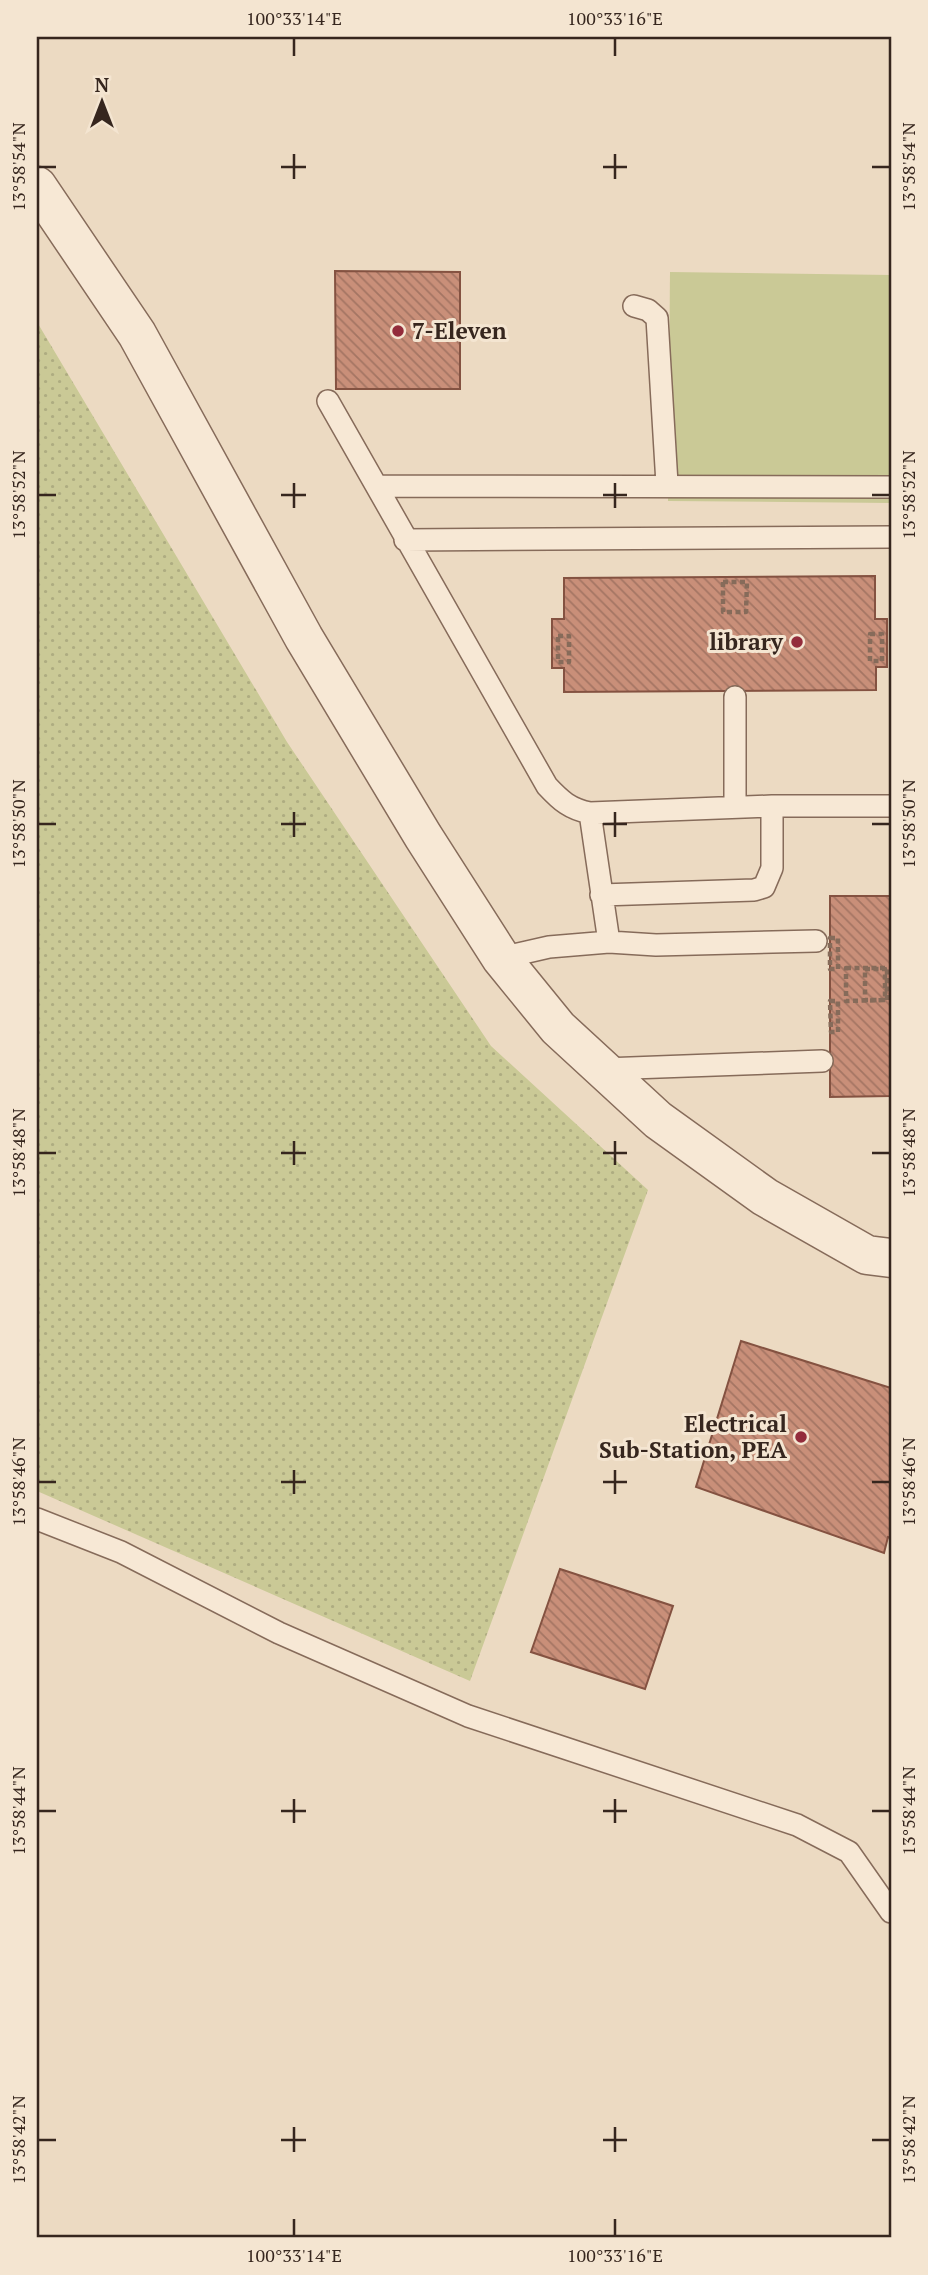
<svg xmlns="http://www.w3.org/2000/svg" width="928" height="2275" font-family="'PT Serif',serif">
  <defs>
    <pattern id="grass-dots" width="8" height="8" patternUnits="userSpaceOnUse" patternTransform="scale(1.75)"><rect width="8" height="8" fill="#cac996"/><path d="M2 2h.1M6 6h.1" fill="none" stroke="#aeac81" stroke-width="1.8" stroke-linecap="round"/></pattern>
    <pattern id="building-back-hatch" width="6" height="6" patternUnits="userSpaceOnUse" patternTransform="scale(1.75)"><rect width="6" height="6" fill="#c98f79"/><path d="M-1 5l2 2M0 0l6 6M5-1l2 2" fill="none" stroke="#a47563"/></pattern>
  </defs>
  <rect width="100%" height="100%" fill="#ecdac2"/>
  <path fill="url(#grass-dots)" d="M37,322L287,742L491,1046L648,1190L470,1681L37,1491Z"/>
  <path fill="#cac996" d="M670,272L891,275V503L668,501Z"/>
  <path fill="url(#building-back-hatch)" stroke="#845241" stroke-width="2" d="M335,271L460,272V389H336Z
    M875,576V619H887V667H876V690L564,692V668H552V619H564V578Z
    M830,896H891V1096L830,1097Z
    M741,1341L891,1388V1538L888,1537L884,1553L696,1487Z
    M560,1569L673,1606L645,1689L531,1652Z"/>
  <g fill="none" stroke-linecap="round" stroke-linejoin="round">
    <g stroke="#866b5a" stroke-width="24">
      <path id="service" d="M634,306L648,310L657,318L667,484
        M328,401L547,786C561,801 570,809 590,813L772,806H891
        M378,486L891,487
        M405,540L891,537
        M735,697V807
        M590,813L609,942L656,945L816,941
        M601,895L754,890L764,887L772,868V806
        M501,958L549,947L609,942
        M604,1069L822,1061
        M37,1519L121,1552L279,1633L468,1716L797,1825L849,1852L891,1912"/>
    </g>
    <g stroke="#866b5a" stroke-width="41">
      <path id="minor" d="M37,186L137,334L304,638L423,836L501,958L558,1028L658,1120L765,1197L867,1255L891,1258"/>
    </g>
    <path stroke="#866b5a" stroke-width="4.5" stroke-dasharray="5 3.5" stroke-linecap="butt" d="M723,582H747L746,612H723Z
      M870,634H882V661H870Z
      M558,636H569V662H558Z
      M830,938H838V969H830Z
      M846,968H887V1000L846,1001Z
      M865,969H885V1000H865Z
      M830,1001H838V1032H831Z"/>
    <use href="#service" stroke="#f7e8d5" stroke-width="21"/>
    <use href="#minor" stroke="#f7e8d5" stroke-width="38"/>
  </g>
  <path fill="none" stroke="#36261e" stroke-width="2.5" d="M294,38V56M615,38V56M294,154V179M615,154V179M38,167H56M281,167H306M603,167H627M872,167H890M294,483V508M615,483V508M38,495H56M281,495H306M603,495H627M872,495H890M294,812V837M615,812V837M38,824H56M281,824H306M603,824H627M872,824H890M294,1141V1165M615,1141V1165M38,1153H56M281,1153H306M603,1153H627M872,1153H890M294,1470V1494M615,1470V1494M38,1482H56M281,1482H306M603,1482H627M872,1482H890M294,1799V1823M615,1799V1823M38,1811H56M281,1811H306M603,1811H627M872,1811H890M294,2127V2152M615,2127V2152M38,2140H56M281,2140H306M603,2140H627M872,2140H890M294,2219V2236M615,2219V2236"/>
  <g fill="#932c3b" stroke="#f4e5d1" stroke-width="2.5">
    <circle cx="398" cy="331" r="7"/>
    <circle cx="797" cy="642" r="7"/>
    <circle cx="801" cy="1437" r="7"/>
  </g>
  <g text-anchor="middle" stroke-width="6" stroke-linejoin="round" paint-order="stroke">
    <g font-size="23" font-weight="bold" fill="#36261e" stroke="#f4e5d1" text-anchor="end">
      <text x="412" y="339" text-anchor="start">7-Eleven</text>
      <text x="783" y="650">library</text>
      <text x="787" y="1432">Electrical<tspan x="787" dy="26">Sub-Station, PEA</tspan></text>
    </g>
  </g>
  <rect width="928" height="2275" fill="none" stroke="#f4e5d1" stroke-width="77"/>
  <g transform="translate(102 102)" stroke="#f4e5d1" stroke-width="5" paint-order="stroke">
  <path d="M0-5L12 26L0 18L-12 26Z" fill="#36261e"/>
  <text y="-10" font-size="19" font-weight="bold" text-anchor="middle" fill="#36261e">N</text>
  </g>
  <rect x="38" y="38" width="852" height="2198" fill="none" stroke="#36261e" stroke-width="2.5"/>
  <g font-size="18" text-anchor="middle" fill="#36261e">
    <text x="294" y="25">100°33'14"E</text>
    <text x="615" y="25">100°33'16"E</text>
    <text transform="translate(19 167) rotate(-90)" y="6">13°58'54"N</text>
    <text transform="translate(909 167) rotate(-90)" y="6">13°58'54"N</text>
    <text transform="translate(19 495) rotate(-90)" y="6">13°58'52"N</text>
    <text transform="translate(909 495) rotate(-90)" y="6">13°58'52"N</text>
    <text transform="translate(19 824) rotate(-90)" y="6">13°58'50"N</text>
    <text transform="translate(909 824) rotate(-90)" y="6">13°58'50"N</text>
    <text transform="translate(19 1153) rotate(-90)" y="6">13°58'48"N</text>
    <text transform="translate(909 1153) rotate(-90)" y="6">13°58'48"N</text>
    <text transform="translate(19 1482) rotate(-90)" y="6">13°58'46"N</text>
    <text transform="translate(909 1482) rotate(-90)" y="6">13°58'46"N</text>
    <text transform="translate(19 1811) rotate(-90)" y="6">13°58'44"N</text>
    <text transform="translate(909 1811) rotate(-90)" y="6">13°58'44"N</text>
    <text transform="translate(19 2140) rotate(-90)" y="6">13°58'42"N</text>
    <text transform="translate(909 2140) rotate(-90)" y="6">13°58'42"N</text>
    <text x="294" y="2262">100°33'14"E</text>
    <text x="615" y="2262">100°33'16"E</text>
  </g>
</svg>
